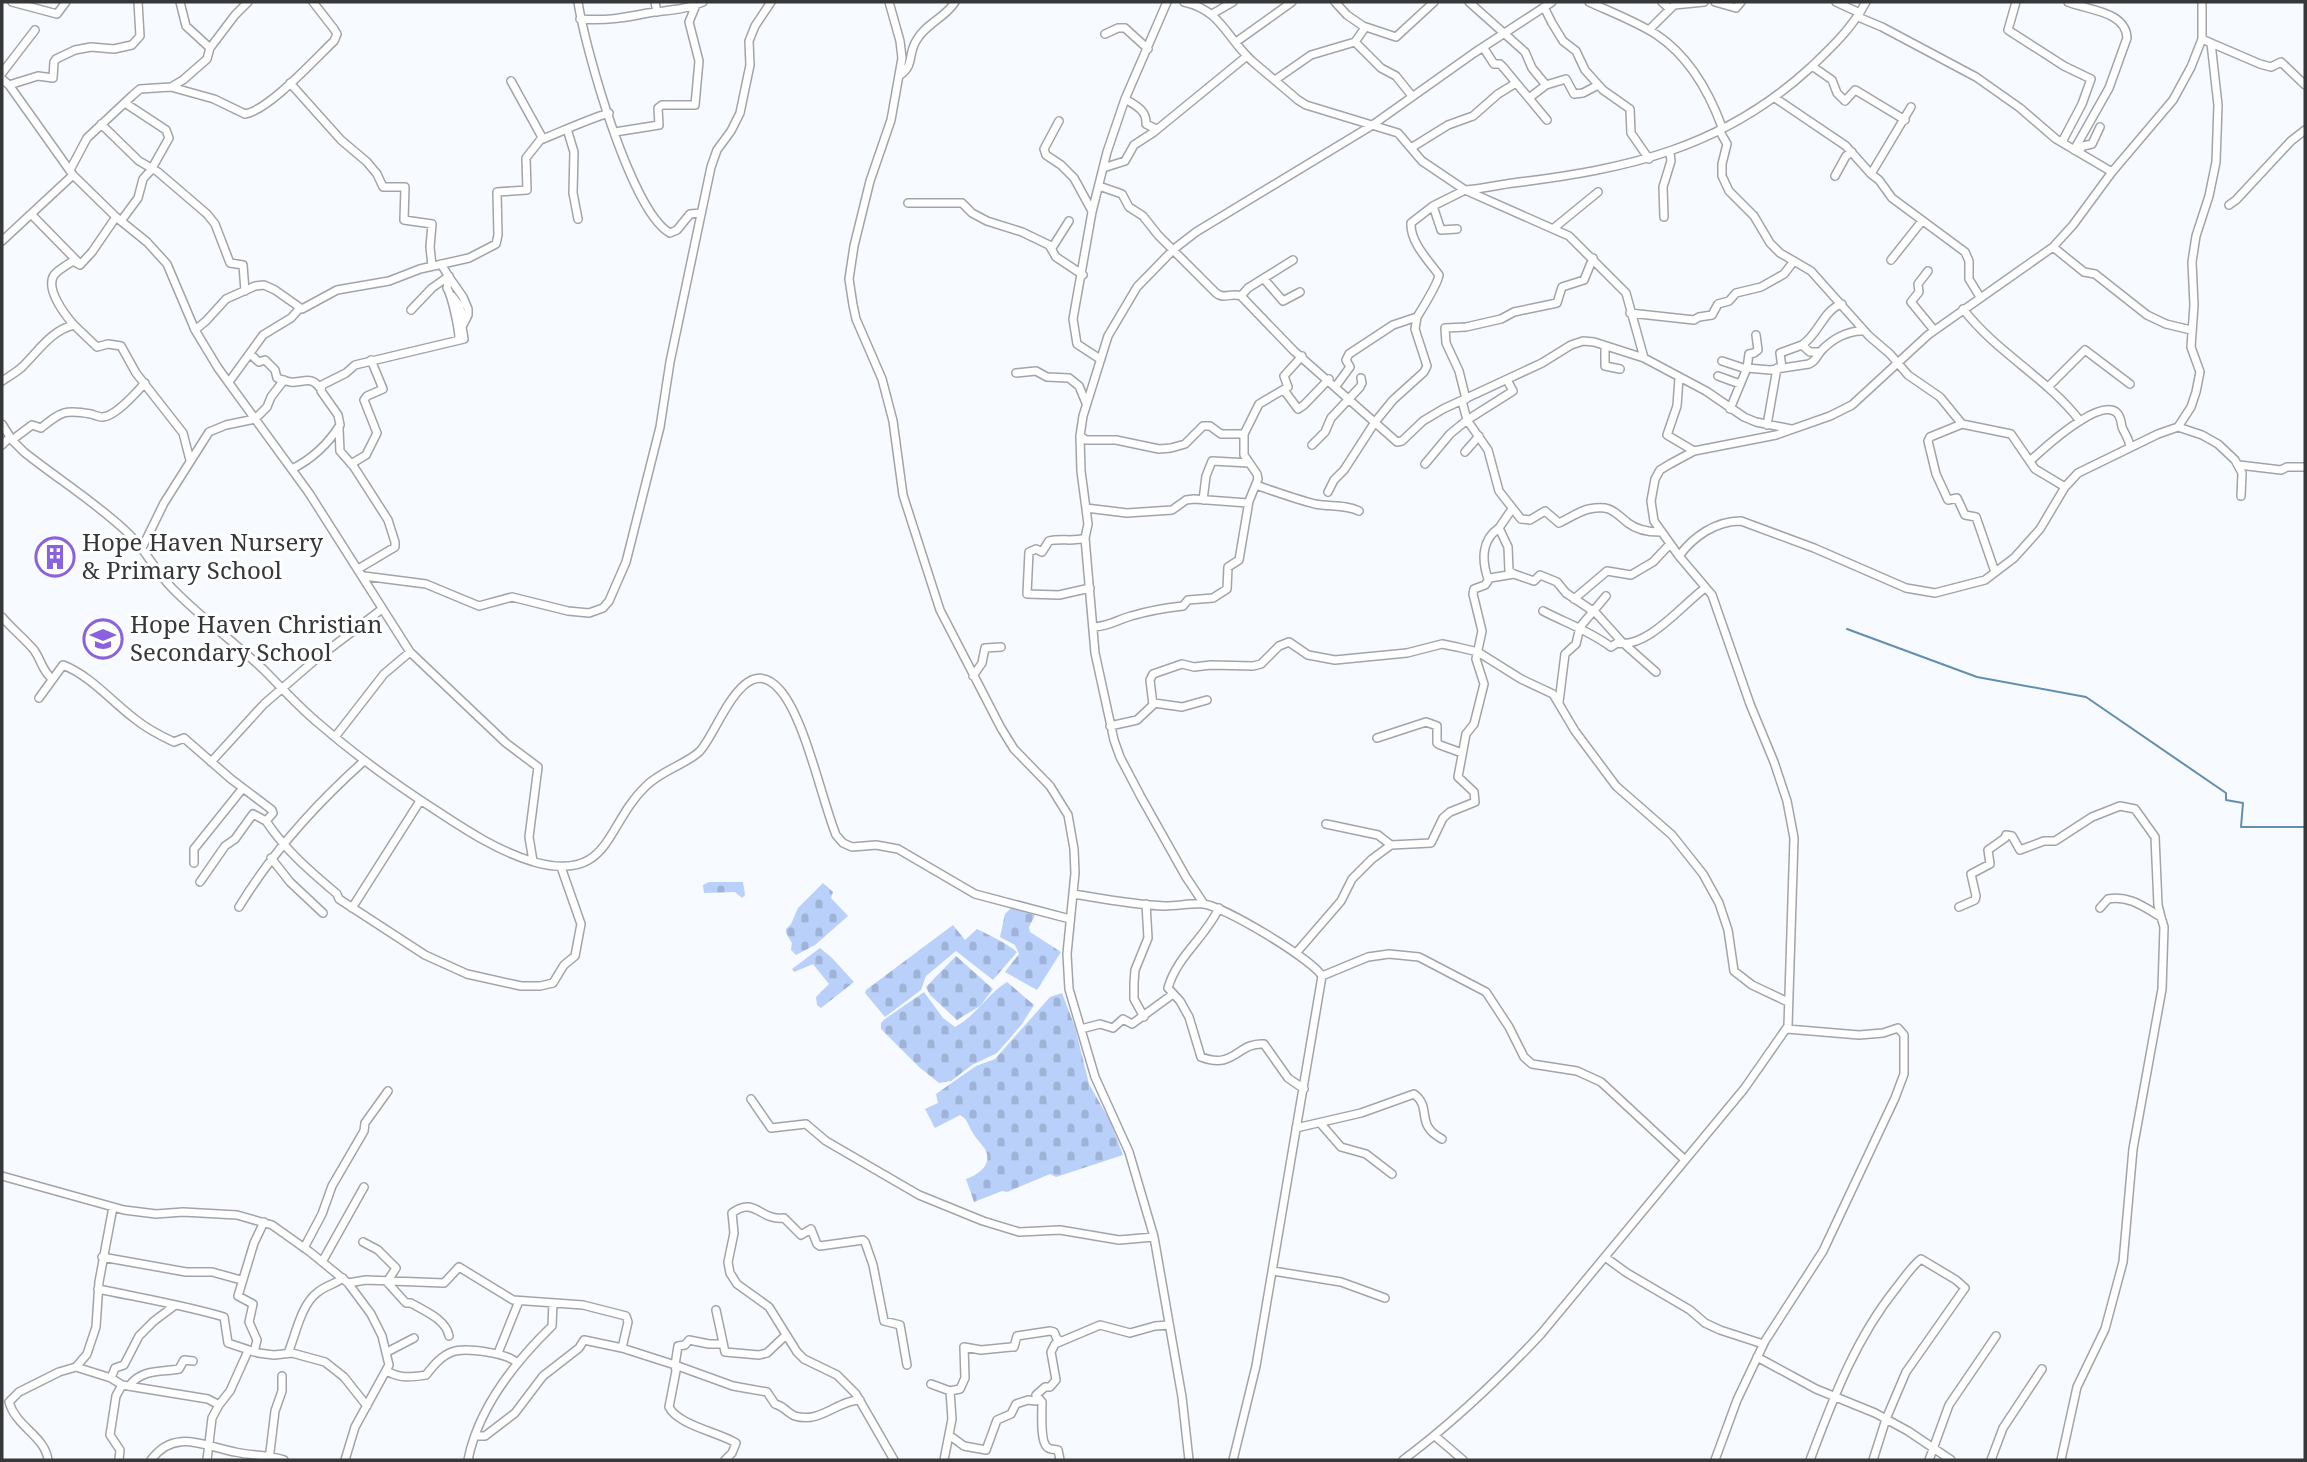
<svg xmlns="http://www.w3.org/2000/svg" width="2307" height="1462" font-family="'Noto Serif',serif">
  <defs>
    <pattern id="cemetery-stones" width="16" height="16" patternUnits="userSpaceOnUse" patternTransform="scale(1.75)"><rect width="16" height="16" fill="#b8d0fa"/><path d="M2 7V4a2 2 0 0 1 4 0v3zM10 15v-3a2 2 0 0 1 4 0v3z" fill="#9fb3d7"/></pattern>
  </defs>
  <rect width="100%" height="100%" fill="#f7fafe"/>
  <path fill="url(#cemetery-stones)" d="M709,882H743L745,895L742,898L735,892L704,893L703,885Z
    M823,883L833,892L831,898L848,916L815,945L796,955L791,950L792,943L786,933V929L791,924L798,908Z
    M1011,908L1035,915L1029,927L1030,932L1061,952L1037,990L1005,972L1019,954L1015,945L1000,937L1005,914Z
    M953,925L965,940L977,929C991,936 1005,942 1017,952L993,980L956,951L926,976L921,990L885,1017L865,993L866,990Z
    M820,948L832,958L854,982L821,1008L817,1005L816,997L829,984L813,964L794,972L792,969Z
    M956,956L993,989L980,1006L957,1020L930,995L926,987Z
    M1007,982L1034,1005L1022,1024L997,1053L972,1065L951,1081L939,1083L919,1067L881,1029V1023L885,1019L924,992L943,1018L955,1027C976,1016 987,994 1007,982Z
    M1062,993L1075,1027L1089,1084L1110,1121L1123,1155L1056,1177L1050,1174L1007,1192L1002,1191L974,1202L966,1179C977,1175 992,1166 986,1151C983,1145 976,1139 973,1133C968,1126 968,1119 960,1115L935,1128L925,1109L938,1103L936,1094L976,1066L995,1059L1050,997Z"/>
  <g fill="none" stroke-linecap="round" stroke-linejoin="round">
    <path stroke="#628eaf" stroke-width="2" d="M1847,629L1977,677L2086,697L2226,793V800L2243,803L2241,827H2305"/>
    <g stroke="#a2a4a9" stroke-width="10">
      <path id="minor" d="M12,2L57,14L66,2
        M180,2L186,26L210,48
        M578,2C585,48 631,212 670,233L677,230L690,214L701,213
        M655,2L657,12
        M889,2L900,41L902,58L891,120L870,181L854,246L849,279L853,305L856,319L882,379L893,421L903,495L940,610L1001,728L1014,749L1050,786L1068,815L1074,849L1075,873L1067,954L1069,989L1095,1077L1129,1152L1154,1237L1182,1397L1189,1460
        M1184,2C1221,10 1226,37 1252,61C1267,74 1283,87 1298,100L1306,105L1398,133L1422,161L1465,190C1482,189 1497,185 1513,183C1628,169 1723,148 1811,67C1833,46 1852,28 1866,2
        M1335,2L1347,15L1363,26L1364,29L1355,42L1381,68L1396,76L1412,96
        M1469,2L1525,52L1532,68L1546,85L1566,79L1574,94L1583,93L1598,85
        M1589,2C1611,12 1637,22 1657,35C1690,57 1709,92 1722,127
        M1662,2L1670,9
        M1715,2L1736,8L1741,2
        M1836,2L1860,13
        M2016,2L2008,30L2064,66L2091,79L2082,104L2062,142
        M2068,2C2087,10 2126,11 2127,38L2109,88L2074,150
        M1544,7L1552,23L1563,41L1576,51L1585,70L1603,90L1630,109L1631,133L1649,159
        M1212,14L1233,2
        M1858,17L1882,27L1976,77L2020,108L2056,139L2112,172
        M580,19C606,21 623,18 648,13C668,10 685,10 703,2
        M1363,26L1396,37L1434,2
        M1649,30L1674,5L1704,2
        M1105,34L1118,28H1125L1148,49
        M1236,42L1292,2
        M2211,43L2260,64L2271,67L2281,62L2305,85
        M1483,47L1494,64H1500L1503,67L1547,120
        M1812,66L1832,80L1837,93L1845,101L1855,90L1857,91L1905,120
        M2,73L35,30
        M900,75C914,66 908,54 916,41C925,24 945,18 955,2
        M2,79L9,85L73,175L116,217L147,242L167,264L195,330L218,368L309,493L410,652L506,743L538,767L529,837L533,861
        M1275,80L1311,55L1355,42
        M511,81L543,139C565,130 586,120 609,113
        M290,83L341,140L367,162L377,174L383,187H405L404,220L432,224L430,247L432,266
        M9,85L38,76L53,78L54,62L56,59L75,50L91,47L114,49L132,45L140,36L138,2
        M171,87L214,99L245,114C269,110 315,59 334,41L337,34L334,29L313,2
        M1529,98L1546,85
        M1775,98L1846,146L1871,174L1879,180L1892,198L1965,252L1969,261V279L1980,297
        M1125,99C1135,105 1147,110 1146,124L1156,129
        M1059,121L1044,149L1046,155L1061,165L1074,178L1092,211
        M101,124L139,161L158,172L207,214L215,224L230,263L243,265L245,291
        M567,129L574,152L573,193L578,219
        M1719,130L1727,144L1722,164V176L1729,191L1754,216L1770,243L1780,253L1811,271L1869,336L1890,354L1908,375L1940,397L1962,424L2011,434L2035,469L2065,487
        M615,132L659,125L658,108L662,105H695L699,61L689,22L696,5
        M1411,148L1448,125L1473,116L1498,94L1516,83
        M2078,152L2083,146L2092,144L2100,127
        M1103,168L1125,161L1134,145L1154,132L1247,56
        M70,170L87,138L133,95L140,89L171,87L183,80L207,59L210,48L235,15L248,2
        M1871,174L1911,107
        M1835,176L1846,156L1852,152
        M1099,186L1122,194L1129,207L1143,216L1158,235L1216,293C1224,300 1231,292 1241,296L1294,351L1397,442L1402,441L1423,421L1443,409L1542,363L1571,345L1583,341L1594,342L1644,358L1706,391L1744,417L1756,422L1791,429
        M908,203H962L972,213L987,221L1022,232L1049,245L1056,257L1083,275
        M2229,205L2236,200L2291,141L2305,130
        M1433,206L1441,230L1457,229
        M31,214L77,261
        M1664,217L1663,187L1671,161L1670,153
        M121,221L138,198L143,179L151,170L169,138L166,130L125,103
        M1554,228L1598,192
        M2,241L73,175
        M2053,247L2084,272L2095,274L2147,315L2166,324L2191,330
        M1052,248L1069,221
        M1891,260L1922,221
        M441,264L449,277L447,288C452,296 459,329 459,339
        M1928,271L1918,284L1919,292L1911,302L1934,330
        M1264,279L1283,301L1300,292
        M452,296L459,305L464,322
        M1241,296L1248,288L1293,260
        M1963,309C1997,353 2047,378 2080,421
        M411,310L432,288L449,276
        M1630,313L1694,320L1699,317L1712,315L1718,304L1729,301L1736,293L1761,287L1784,274L1794,261
        M74,325C65,315 45,289 54,275C58,270 67,265 73,261L80,265L92,252L116,217
        M195,330L206,321L226,299L255,286L264,285L275,290L302,309L337,290L389,281L420,269L469,258L496,244L498,235L497,192L527,190L526,158L541,139
        M1802,345C1818,335 1824,309 1842,304
        M1605,346V366L1620,369
        M250,354L259,362L265,360L275,370L277,378C283,380 289,383 295,382C306,381 312,377 320,388
        M1100,359L1077,344L1073,319L1092,212L1107,152L1125,99L1167,2
        M1722,361L1746,369
        M1747,368L1749,354L1754,353L1758,350L1756,335
        M1782,368L1780,353L1802,345L1810,352H1820
        M1016,373L1036,371L1047,377L1069,378L1079,386L1086,403
        M1718,376L1740,384
        M1679,378L1677,406L1667,435L1694,451
        M2,381C8,377 15,373 21,368C37,353 51,330 74,325L97,347L108,344L121,346L136,373L183,433L190,460
        M229,382L263,335L291,318L300,308
        M1336,386L1350,367L1346,360L1349,354L1393,325L1417,317C1422,309 1438,283 1439,275C1428,260 1410,242 1411,223L1433,206L1465,190L1569,236L1626,293L1644,358
        M2048,387L2085,350L2130,384
        M1284,390L1298,409L1304,405L1329,379
        M1466,399L1459,371L1446,343L1445,328L1466,327L1501,319L1514,312L1557,303L1562,287L1584,280L1593,258
        M1462,401L1467,420L1488,450L1499,491L1521,519L1530,520L1545,511L1559,523C1568,519 1579,511 1589,509C1611,505 1613,511 1628,523C1637,530 1650,532 1660,532
        M1730,409L1747,368L1770,370L1809,364C1816,361 1816,357 1821,351C1832,339 1848,330 1864,331
        M2,424L12,440L24,452C59,480 97,503 129,534C147,552 156,572 172,588C200,617 233,641 263,669C281,687 297,705 317,722C355,755 395,784 437,811C469,832 498,851 534,862C611,883 605,825 646,786C661,771 686,764 699,752C717,735 743,647 780,690C805,719 821,797 836,835L843,843L852,847L876,845L898,849L975,894L1070,919
        M1962,424L1930,437L1928,441L1936,474L1948,500L1957,498L1965,515L1976,517L1994,569L1997,571
        M1767,425L1777,368
        M2178,427L2191,407L2196,392L2200,372L2191,347L2194,305L2192,262L2196,236L2209,196L2216,162L2218,105L2211,43L2202,39
        M339,429L340,451L354,467L388,520L395,542V547L358,569
        M1080,436L1086,440H1116L1159,449L1171,448L1185,444L1203,426H1210L1221,434H1244
        M12,440L32,425L41,428C61,412 64,409 91,414C94,415 99,417 102,417C115,417 136,393 145,383
        M2,445L10,437
        M1312,445L1325,432L1331,418L1360,387L1362,383L1361,378
        M1465,452L1479,436
        M2030,461C2043,449 2098,398 2116,412C2121,416 2121,422 2122,427C2125,435 2129,438 2130,447
        M351,464L366,455L377,433L364,400L367,396L383,389L371,360
        M1425,464L1450,434L1467,420L1513,391L1507,380
        M2239,465L2281,470L2287,467H2305
        M292,469C312,459 328,444 340,425L338,415L321,391L322,385L346,373L355,365L464,339L462,327L468,315V309L463,297L449,277
        M1256,485C1276,492 1295,499 1315,504C1330,507 1345,504 1359,511
        M1328,492L1334,480L1344,470L1375,422L1393,400L1424,372L1427,366L1415,329L1417,317
        M1203,500L1206,476L1212,461L1249,463
        M1086,508L1127,513L1172,510L1186,500L1194,499L1248,503
        M1512,509L1499,528L1508,547L1509,571L1514,574
        M1085,538C1073,542 1061,538 1049,541L1042,552L1036,549L1029,552L1027,594L1059,595L1090,588
        M142,548L164,503L209,432L226,425L255,419L267,407L271,397L284,380
        M1679,556C1693,537 1715,521 1741,521L1814,548L1906,588L1935,593L1985,580L2014,558L2040,529L2065,487L2078,473L2158,434L2178,427L2202,435L2218,444L2235,460L2242,473L2241,496
        M364,576L426,584L479,606L512,597L568,611L589,613L603,608L609,601L626,562L660,427L670,362L711,167L717,150L731,131L740,113L750,65L749,41L755,26L771,2
        M1488,579C1482,561 1481,540 1499,528
        M1574,599L1607,571L1631,575L1653,562L1670,544
        M1543,611C1566,623 1590,631 1611,647L1617,643C1647,649 1681,606 1705,588
        M2,617C12,629 24,638 34,650C42,661 41,669 52,679
        M1093,627C1111,626 1116,620 1131,616C1148,611 1165,608 1183,606L1188,600L1213,598L1227,589L1228,567L1239,560L1249,501L1258,479L1257,474L1244,455V434L1259,404L1288,387L1284,376L1302,356
        M973,676L982,663L985,648L1001,647
        M39,698L63,665C91,676 111,701 135,719C146,728 161,736 174,742L184,738L231,779L272,810L273,813L266,821C286,851 310,871 337,894L339,899L425,955L467,974L521,986H540L553,983L564,965L575,956L581,924L561,867
        M1559,702L1565,654L1576,644L1580,627L1606,596
        M1154,703L1182,707L1207,700
        M1110,726L1137,720L1153,705L1150,680L1153,674L1182,664L1194,667L1211,665L1253,666L1261,664L1279,646L1289,642L1308,655L1335,660L1407,653L1442,644L1457,647L1478,652L1521,679L1553,694L1575,731L1616,786L1672,835L1703,874L1719,903L1728,930L1734,971L1752,985L1788,1002
        M335,737L384,674L410,652
        M1377,738L1426,722L1437,726V743L1440,745L1462,753
        M211,762L264,704L315,660L382,609
        M1326,824L1378,835L1391,845
        M271,858L290,882L323,913
        M194,863V849L243,788
        M200,882L225,846L235,839L253,814L266,821
        M1074,894C1104,899 1135,905 1165,906C1178,906 1191,903 1203,904C1222,905 1312,959 1322,976L1256,1366L1233,1460
        M1204,904L1186,877L1141,797L1120,757L1114,740L1095,653L1085,538L1088,524L1081,471L1080,436L1083,416L1108,336L1137,287L1174,249L1196,232L1371,126L1474,53L1552,2
        M239,907C273,851 316,804 364,761
        M1959,907L1975,900L1976,896L1971,874L1990,864L1988,850L2005,838L2006,835L2012,836L2020,850L2044,841H2055L2092,817L2120,806L2135,809L2155,837L2158,905L2161,917
        M352,908L420,801
        M1219,908C1205,938 1177,956 1168,988L1180,1001L1189,1017L1201,1057C1235,1070 1237,1042 1264,1044L1288,1078L1304,1089
        M1297,952L1341,901L1352,879L1372,859L1391,845L1431,843L1443,818L1450,812L1475,802L1474,792L1458,777L1466,734L1474,724L1484,684L1476,659L1482,631L1473,594L1474,589L1485,585L1490,578L1514,574L1534,581L1540,575L1557,582L1566,593L1596,613L1622,642L1656,672
        M1322,976L1368,957L1389,954L1419,957L1486,992L1509,1027L1524,1057L1532,1064L1577,1071L1601,1082L1684,1159
        M1144,1017L1134,999V983L1135,970L1148,938L1146,904
        M1081,1029L1100,1024L1113,1028L1123,1019L1132,1024L1173,994
        M751,1099L771,1128L806,1124L826,1141L919,1195L983,1221L1019,1232L1060,1230L1119,1240L1154,1237
        M1321,1124L1341,1147L1366,1154L1392,1174
        M1296,1128L1361,1113L1414,1094C1433,1108 1414,1124 1442,1139
        M2,1176L124,1210L156,1214L183,1212L237,1215L272,1225L310,1252L348,1283L371,1314L382,1336L389,1365L355,1427L345,1460
        M363,1242L378,1250L396,1268L387,1282L406,1303H411C424,1311 446,1319 449,1336
        M304,1248L322,1214L332,1186L364,1131L365,1123L388,1091
        M102,1257L186,1272H212L241,1280
        M1605,1257L1627,1273L1690,1310L1705,1323L1720,1330L1763,1344
        M322,1262L364,1187
        M1273,1271L1341,1282L1385,1298
        M348,1283L366,1280L444,1283L459,1267L513,1300L583,1305L626,1316L628,1322L622,1348L675,1365L676,1371L669,1407C678,1425 718,1432 736,1443L732,1453L725,1460
        M98,1289C141,1298 183,1305 224,1317L228,1343L258,1353L274,1355L292,1353L325,1362L344,1377L367,1406
        M716,1310L725,1352L759,1355L767,1353L786,1335
        M722,1344H709L689,1340L685,1345L678,1346L675,1365L733,1386L767,1392L775,1404C784,1406 787,1413 795,1416C820,1424 838,1400 860,1400
        M254,1352L257,1340L249,1322L253,1304L238,1296L254,1243L264,1222
        M387,1352L414,1338
        M288,1353C296,1334 301,1304 318,1292C325,1286 335,1284 343,1278
        M498,1353L519,1301
        M1757,1357L1816,1389L1875,1413L1908,1431L1951,1460
        M76,1367L111,1378L122,1385L208,1399L219,1405L212,1418L207,1460
        M387,1371C400,1379 412,1377 426,1375C433,1366 441,1356 452,1352C465,1347 508,1353 517,1363
        M111,1378L115,1368L124,1365L139,1336L154,1321L174,1306
        M931,1384L950,1391L952,1419L944,1460
        M130,1385C142,1369 162,1372 179,1369L184,1360L193,1361
        M950,1391L960,1389L965,1378L964,1347L981,1350L1011,1347H1014L1017,1336L1050,1331L1054,1332L1057,1339L1061,1341
        M219,1405L230,1391L248,1351
        M949,1435L964,1446L986,1450L997,1420L1011,1414L1016,1404L1028,1400L1036,1401L1037,1397
        M476,1436H485L515,1413L543,1376L579,1348L584,1340L622,1348
        M1435,1436L1463,1460
        M48,1460C45,1436 16,1427 9,1402L19,1392L59,1372L76,1367L87,1354L96,1327L99,1282L113,1207
        M119,1460L120,1450L110,1435L116,1396L122,1385
        M151,1460C174,1428 204,1446 235,1452C252,1456 268,1454 284,1460
        M269,1460L275,1411L282,1391V1376
        M468,1460C478,1409 515,1362 552,1326L553,1303
        M894,1460L856,1394L837,1375L804,1359L797,1352L769,1307L737,1284L730,1273L728,1262L734,1233L732,1213C755,1196 760,1221 784,1218L801,1235L811,1229L817,1244L820,1246L863,1240L865,1242L873,1265L884,1321L900,1325L907,1365
        M1060,1460L1058,1450C1054,1449 1050,1450 1047,1447C1040,1441 1042,1411 1042,1402L1036,1395L1045,1387H1050L1056,1380L1051,1352L1055,1344L1100,1325L1130,1333L1155,1326L1169,1325
        M1403,1460C1454,1422 1498,1380 1541,1334L1744,1089L1788,1026L1794,838L1787,801L1774,762L1750,704L1712,595L1679,556L1654,521L1651,501L1655,479L1660,470L1670,464L1694,451L1776,435L1830,416L1852,405L1928,335L2053,247L2073,225L2112,172L2173,100L2191,67L2202,39V2
        M1715,1460L1737,1400L1765,1341L1823,1251L1895,1098L1904,1074V1035L1898,1028L1883,1033L1859,1035L1787,1029
        M1810,1460C1833,1399 1855,1339 1897,1287C1904,1278 1912,1266 1921,1259L1956,1280L1965,1288L1906,1372L1886,1419L1873,1460
        M1929,1460L1949,1405L1996,1336
        M1991,1460L2003,1428L2042,1369
        M2061,1460L2077,1387L2105,1329L2123,1262L2133,1149L2162,989L2164,927L2161,917C2144,907 2129,895 2108,899L2100,908"/>
    </g>
    <use href="#minor" stroke="#fff" stroke-width="7"/>
  </g>
  <defs>
    <g id="building-ring" transform="scale(2.0125)"><circle r="9.5" fill="#fff" stroke="#8a62dd" stroke-width="1.5"/><path d="M-4-6H4V6H1V3H-1V6H-4ZM-2.5-4.3h1.7v1.8h-1.7ZM.8-4.3h1.7v1.8H.8ZM-2.5-1h1.7V.8h-1.7ZM.8-1h1.7V.8H.8Z" fill="#8a62dd"/></g>
    <g id="school-ring" transform="scale(2.0125)"><circle r="9.5" fill="#fff" stroke="#8a62dd" stroke-width="1.5"/><path d="M0-5L7-2L0 1L-7-2ZM-4 1L0 2.5L4 1V4Q0 6-4 4Z" fill="#8a62dd"/></g>
  </defs>
  <g fill-rule="evenodd">
    <use href="#building-ring" x="55" y="557"/>
    <use href="#school-ring" x="103" y="639"/>
  </g>
  <g text-anchor="middle" stroke-width="6" stroke-linejoin="round" paint-order="stroke">
    <g font-size="24" fill="#363739" stroke="#fff" text-anchor="start">
      <text x="82" y="551">Hope Haven Nursery<tspan x="82" dy="28">&amp; Primary School</tspan></text>
      <text x="130" y="633">Hope Haven Christian<tspan x="130" dy="28">Secondary School</tspan></text>
    </g>
  </g>
  <rect width="2307" height="1462" fill="none" stroke="#363739" stroke-width="7"/>
</svg>
